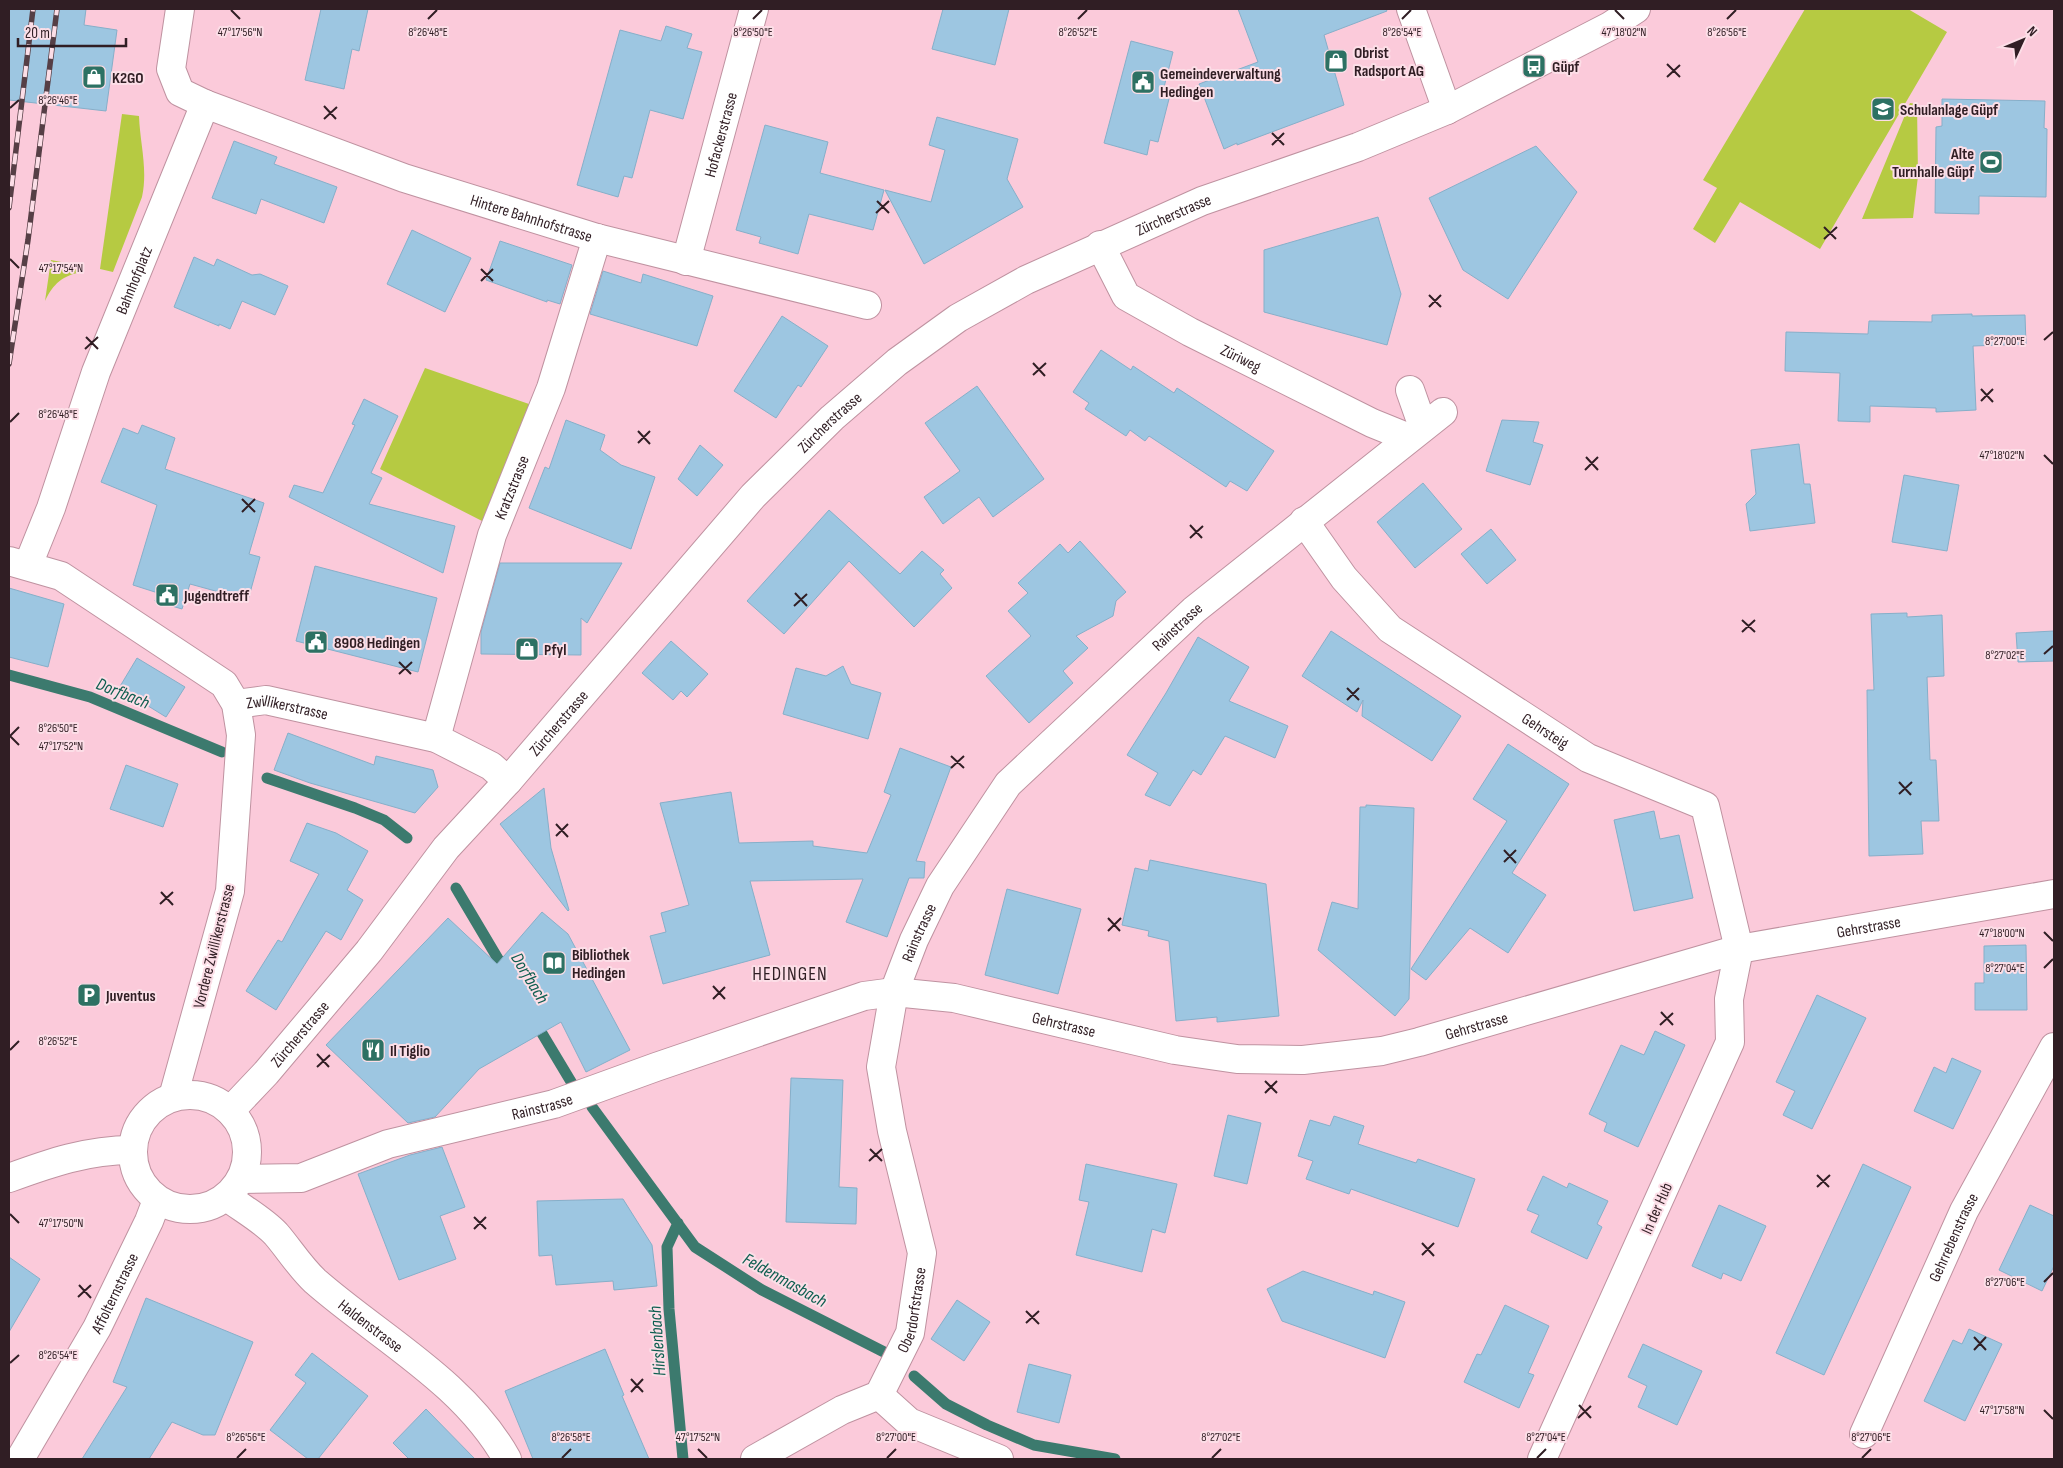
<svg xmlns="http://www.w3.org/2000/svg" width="2063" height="1468" font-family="'Sofia Sans Condensed',sans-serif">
  <rect width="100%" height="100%" fill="#fbcada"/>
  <path fill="#b6ca42" d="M1805,9H1908L1947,32L1820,249L1740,202L1715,243L1693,229L1717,188L1703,180Z
    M1910,103L1917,104L1918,176L1913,218L1862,219Z
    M122,114L139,116C140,144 148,169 142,197L113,272L100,269Z
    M51,260L82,266V272C63,275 53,284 45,301Z
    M425,368L529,404L486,523L380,469Z"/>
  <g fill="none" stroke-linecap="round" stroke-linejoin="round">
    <path stroke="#3c7a6e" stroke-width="11" d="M9,675L90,697L222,752
      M267,778L355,808L384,820L407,838
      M456,888L507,974
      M534,1020L573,1085
      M592,1107L695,1247L762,1290L886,1353
      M678,1223L667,1247L669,1309L683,1459
      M914,1376L946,1404L987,1425L1034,1445L1115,1459"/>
  </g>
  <path fill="#9dc6e1" stroke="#86afc9" d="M9,9H86L84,25L117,30L106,111L9,100Z
    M321,9H368L359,51L352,49L344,89L305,80Z
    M943,9H1009L995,65L932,49Z
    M1238,9H1386L1387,11L1324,35L1344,105L1237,145V143L1224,149L1199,84L1258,62Z
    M666,26L692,34L687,48L702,52L683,119L650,110L632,178L624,176L618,197L577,185L620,30L661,41Z
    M1131,41L1173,52L1161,99L1170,95L1158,142L1150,140L1147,155L1104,143Z
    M1942,99L2045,101L2044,128L2047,129L2046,197L1979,196V214L1935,213L1936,127L1942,126Z
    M937,117L1018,139L1007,179L1023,207L924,264L885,190L931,202L945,150L929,145Z
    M765,125L828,142L820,173L884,190L873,230L809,214L798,254L759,243L761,237L736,230Z
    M234,141L277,157L274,164L337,187L324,223L261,199L256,214L212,198Z
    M1536,146L1577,192L1508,299L1463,270L1429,198Z
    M1378,217L1401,294L1387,345L1264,312V250Z
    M412,230L471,258L445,312L387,284Z
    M500,241L572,265L560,304L547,300V302L486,280Z
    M194,257L214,266L217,259L252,275L260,274L288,286L275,315L242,301L230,329L219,324V326L174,307Z
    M603,271L641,283L643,274L713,296L697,346L590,314Z
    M1972,314V316L2025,315L2026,344L1973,346L1976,410L1936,412V408L1870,406V422L1838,421L1840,373L1785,371L1786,332L1868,334L1869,321L1932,322V315Z
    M782,316L828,346L801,387L798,385L776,418L734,391Z
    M1101,350L1131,370L1133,366L1174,393L1177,388L1274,451L1247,491L1230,481L1226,487L1149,436L1145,441L1130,430L1126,436L1085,409L1089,403L1073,392Z
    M977,386L1044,479L993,517L979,497L943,524L924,497L960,471L925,423Z
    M364,399L398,416L371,473L382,478L369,504L455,526L443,573L289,497L294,485L323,493L355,425L352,424Z
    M566,420L605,435L600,450L621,465L655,477L631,549L529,508L545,467L549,469Z
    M1502,420L1539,422L1533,442L1543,445L1530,485L1486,471Z
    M142,425L175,438L165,469L264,503L249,554L260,557L248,600L190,584L182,609L155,601L158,593L133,585L157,505L101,482L123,428L138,434Z
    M1799,444L1804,484H1810L1815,523L1750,531L1746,504L1756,494L1751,450Z
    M700,445L723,465L697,496L678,479Z
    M1904,475L1959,485L1947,551L1892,542Z
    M1423,483L1462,529L1415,568L1377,522Z
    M829,510L900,574L922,551L944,570L940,574L952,588L914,627L849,561L784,634L747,601Z
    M1491,529L1516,560L1487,584L1461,554Z
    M1080,541L1126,592L1116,601L1113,616L1076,636L1088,648L1063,671L1073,683L1029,723L986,676L1031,636L1008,611L1028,593L1018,583L1060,544L1068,553Z
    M500,563H622L587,623L581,618V655L481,654V632Z
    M315,566L437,598L418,672L296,641Z
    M9,588L64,604L48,667L9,657Z
    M1907,613V617L1942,615L1944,676L1927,677L1930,760H1936L1939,821H1921L1923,854L1869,856L1867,690H1874L1871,614Z
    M1331,631L1461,716L1432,761L1362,716L1363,700L1357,712L1302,676Z
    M2054,631V661L2018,662L2016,633Z
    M1198,637L1249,667L1229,701L1288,726L1275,758L1225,736L1201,775L1193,770L1170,806L1145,795L1158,773L1127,755L1166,693Z
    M671,641L708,674L687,697L681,691L673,700L642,673Z
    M137,658L185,687L166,717L119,688Z
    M843,666L851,684L881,693L868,739L783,714L796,668L826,676Z
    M288,733L374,765L376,756L433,770L438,787L415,813L310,783L274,770Z
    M1508,744L1569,784L1512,873L1546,895L1508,953L1470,928L1426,980L1411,969L1507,821L1473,799Z
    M900,748L951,767L916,861L925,862L924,878H909L887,937L846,922L863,879L750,881L770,955L663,984L650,936L666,932L661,913L689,905L660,803L731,792L739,843L813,841V846L867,853L891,795L884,792Z
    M126,765L178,784L163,827L110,809Z
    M544,788L551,848L569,910L568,911L500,824Z
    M1366,805L1414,808L1409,999L1395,1016L1318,950L1332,902L1358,909L1360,807H1366Z
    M1654,811L1660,839L1679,835L1693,898L1634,911L1614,820Z
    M307,823L336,833L368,851L347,890L363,900L341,940L326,931L276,1010L246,991L278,940L282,942L319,874L290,861Z
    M1150,860L1266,884L1279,1016L1217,1022V1017L1176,1021L1169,941L1148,936L1149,931L1122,925L1135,868L1148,871Z
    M1007,889L1081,909L1058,994L985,975Z
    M542,912L568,934L630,1050L586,1072L561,1022L479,1069L435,1117L408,1123L326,1045L448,918L497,964Z
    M2026,945L2027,1010H1975V983H1984V946Z
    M1817,995L1866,1018L1812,1129L1783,1115L1795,1091L1776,1082Z
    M1655,1031L1685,1045L1638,1147L1604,1131L1607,1123L1589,1114L1621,1045L1644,1055Z
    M1952,1058L1981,1071L1953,1129L1914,1111L1934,1067L1946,1073Z
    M791,1078L843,1080L839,1187L857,1188L856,1224L786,1222Z
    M1228,1115L1261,1123L1247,1184L1214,1176Z
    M1334,1116L1364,1126L1358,1144L1416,1163L1418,1159L1475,1179L1458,1227L1351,1189L1349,1194L1306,1179L1313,1161L1298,1156L1310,1120L1330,1126Z
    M442,1147L465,1207L440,1216L456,1259L399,1280L358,1174L410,1155Z
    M1086,1164L1177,1184L1165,1233L1152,1229L1142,1272L1076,1255L1089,1202L1079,1200Z
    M1863,1164L1911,1187L1824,1375L1776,1353Z
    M1543,1176L1567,1188L1569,1183L1608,1201L1597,1224L1602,1227L1587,1259L1531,1232L1539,1215L1527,1210Z
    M623,1199L652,1245L657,1286L614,1290L613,1281L556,1285L552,1255L539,1256L537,1201Z
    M1719,1205L1766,1226L1741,1281L1723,1273L1721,1279L1692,1266Z
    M2030,1205L2054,1216V1266L2042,1291L1999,1270Z
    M9,1257L40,1279L9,1332Z
    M1303,1271L1373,1295L1374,1291L1405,1302L1385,1358L1282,1321L1267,1289Z
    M146,1298L253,1342L215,1435H203L172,1422L149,1459H82L127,1387L113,1382Z
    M957,1300L990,1322L964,1361L931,1339Z
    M1505,1305L1549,1326L1528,1373L1534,1375L1519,1408L1464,1382L1477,1354L1481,1355Z
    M1969,1329L2002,1344L1965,1421L1924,1401L1953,1340L1962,1344Z
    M1643,1344L1702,1371L1677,1425L1638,1407L1647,1386L1628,1377Z
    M605,1349L624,1395L622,1396L649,1459H533L505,1391Z
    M312,1353L368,1396L318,1459H308L270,1430L306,1383L295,1375Z
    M1029,1364L1071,1375L1059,1423L1017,1412Z
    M426,1409L475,1459H409L393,1443Z"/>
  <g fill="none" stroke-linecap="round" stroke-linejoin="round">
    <g stroke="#bf92a0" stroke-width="30">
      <g id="street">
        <path id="s1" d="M180,9L171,69L180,92L205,104L404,178L597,238L867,305"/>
        <path d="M1411,9L1447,110"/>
        <path id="s2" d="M1100,245L1126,296L1190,332L1372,423L1409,438"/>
        <path id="s3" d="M686,261L754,9"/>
        <path d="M1410,390L1423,427"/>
        <path id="s4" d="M1304,521L1344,578L1390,629L1588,758L1705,806L1739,949L1729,999L1730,1042L1542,1459"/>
        <path d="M9,561L61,576L224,684L236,704L241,735L230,891L173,1097"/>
        <path id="s5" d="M28,565L51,508L96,372L205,104"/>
        <path id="s6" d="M236,704L266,700L436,738L491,766L508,781"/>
        <path id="s7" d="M436,738L492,535L551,388L597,238"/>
        <path id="s8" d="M241,1179L301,1178L388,1144L554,1104L656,1067L864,996L894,992L954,998L1175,1050L1237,1059L1303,1060L1382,1051L1419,1042L1739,949L2054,894"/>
        <path id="s9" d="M227,1197C243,1209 263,1220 276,1234C289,1249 300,1267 315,1281C380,1338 464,1382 507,1459"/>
        <path d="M879,1395L909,1422L999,1459"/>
        <path id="s10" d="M1864,1434L1964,1211L2054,1047"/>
        <path id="s11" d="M755,1459L842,1410L879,1395L910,1333L922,1253L892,1131L881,1067L894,992L914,940L940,886L1008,784L1194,610L1443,412"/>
      </g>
    </g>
    <g stroke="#bf92a0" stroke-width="30">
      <g id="secondary">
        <circle cx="190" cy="1152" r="57"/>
        <path id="s12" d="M230,1111L266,1073L369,951L446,848L508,781L753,496L832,418L897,362L958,318L1026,280L1202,201L1358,147L1447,110L1610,26L1636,9"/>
        <path d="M9,1178C50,1163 87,1150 132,1150"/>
        <path id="s13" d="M20,1459L97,1328L149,1221L157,1200"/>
      </g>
    </g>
    <use href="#street" stroke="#fff" stroke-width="28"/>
    <use href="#secondary" stroke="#fff" stroke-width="28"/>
    <g stroke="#563f46" stroke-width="5.5">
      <path id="rail" d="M9,208L33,9
        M9,364L28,240L57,9"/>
    </g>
    <use href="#rail" stroke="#fcdee7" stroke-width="4" stroke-dasharray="11" stroke-linecap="butt"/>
  </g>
  <path fill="none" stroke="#301e24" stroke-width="2" d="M231,10L240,19M1615,10L1624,19M428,19L437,10M753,19L762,10M1078,19L1087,10M1402,19L1411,10M1727,19L1736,10M1667,64L1680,77M1667,77L1680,65M324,106L336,119M10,108L19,100M324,119L337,107M1272,133L1284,145M1272,145L1284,133M877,201L889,213M876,213L889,201M1824,227L1836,239M1824,239L1837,227M10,259L19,268M481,269L493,281M481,281L493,269M1429,295L1441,307M1429,307L1441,295M86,337L98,349M2044,340L2053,332M85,349L98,337M1033,363L1045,376M1033,375L1046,363M1981,389L1993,402M1981,401L1993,389M10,422L19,413M638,431L650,444M638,443L650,431M2044,455L2053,464M1586,457L1598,470M1585,470L1598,457M242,499L255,512M242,512L255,499M1190,525L1202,538M1190,538L1203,526M795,593L807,606M794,606L807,594M1742,620L1755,632M1742,632L1755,620M2044,654L2053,646M399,662L411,674M399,674L412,662M1347,688L1359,700M1347,700L1359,688M10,736L19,727M10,736L19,745M951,756L964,768M951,768L964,756M1899,782L1911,795M1899,794L1912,782M556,824L568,837M556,836L568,824M1504,850L1516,863M1504,862L1516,850M161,892L173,905M160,904L173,892M1108,918L1120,931M1108,931L1121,918M2044,932L2053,941M2044,968L2053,959M713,986L725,999M713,999L725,987M1661,1012L1673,1025M1660,1025L1673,1013M10,1050L19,1041M317,1054L329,1067M317,1067L330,1055M1265,1081L1277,1093M1265,1093L1277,1081M870,1149L882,1161M869,1161L882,1149M1817,1175L1829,1187M1817,1187L1830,1175M10,1214L19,1223M474,1217L486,1229M474,1229L486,1217M1422,1243L1434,1256M1422,1255L1434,1243M2044,1282L2053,1273M79,1285L91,1298M78,1297L91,1285M1026,1311L1039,1324M1026,1323L1039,1311M1974,1337L1986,1350M1974,1350L1986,1337M10,1363L19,1355M631,1379L643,1392M631,1392L643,1379M1579,1405L1591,1418M2044,1410L2053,1419M1578,1418L1591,1406M698,1449L707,1458M237,1458L246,1449M562,1458L571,1449M887,1458L896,1449M1212,1458L1221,1449M1537,1458L1546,1449M1862,1458L1871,1449"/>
  <defs>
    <g id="shop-square" transform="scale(1.25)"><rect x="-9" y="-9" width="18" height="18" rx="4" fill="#2d7163" stroke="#fcdee7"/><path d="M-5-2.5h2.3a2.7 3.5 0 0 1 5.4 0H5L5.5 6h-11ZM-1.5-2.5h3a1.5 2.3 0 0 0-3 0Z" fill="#fff"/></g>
    <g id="bus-square" transform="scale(1.25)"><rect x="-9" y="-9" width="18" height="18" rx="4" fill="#2d7163" stroke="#fcdee7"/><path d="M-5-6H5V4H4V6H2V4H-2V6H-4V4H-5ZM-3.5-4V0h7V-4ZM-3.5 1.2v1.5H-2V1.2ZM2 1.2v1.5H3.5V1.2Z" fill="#fff"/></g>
    <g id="civic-square" transform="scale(1.25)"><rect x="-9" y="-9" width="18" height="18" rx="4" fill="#2d7163" stroke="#fcdee7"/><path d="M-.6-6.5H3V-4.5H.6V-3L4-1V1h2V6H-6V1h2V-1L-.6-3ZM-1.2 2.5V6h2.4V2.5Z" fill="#fff"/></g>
    <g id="school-square" transform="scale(1.25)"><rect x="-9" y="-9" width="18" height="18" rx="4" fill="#2d7163" stroke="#fcdee7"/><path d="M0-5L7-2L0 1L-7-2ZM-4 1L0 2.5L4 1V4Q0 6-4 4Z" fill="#fff"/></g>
    <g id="stadium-square" transform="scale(1.25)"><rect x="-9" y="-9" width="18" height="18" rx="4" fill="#2d7163" stroke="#fcdee7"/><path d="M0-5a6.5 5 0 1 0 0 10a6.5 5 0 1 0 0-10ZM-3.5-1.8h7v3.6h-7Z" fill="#fff"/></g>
    <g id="library-square" transform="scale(1.25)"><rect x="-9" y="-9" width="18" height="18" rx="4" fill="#2d7163" stroke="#fcdee7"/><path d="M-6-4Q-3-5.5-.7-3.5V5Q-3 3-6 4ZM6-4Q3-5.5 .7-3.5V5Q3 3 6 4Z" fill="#fff"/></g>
    <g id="parking-square" transform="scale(1.25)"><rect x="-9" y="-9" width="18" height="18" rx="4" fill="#2d7163" stroke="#fcdee7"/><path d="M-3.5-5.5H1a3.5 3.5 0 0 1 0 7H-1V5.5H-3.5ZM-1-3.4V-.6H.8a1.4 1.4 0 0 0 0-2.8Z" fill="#fff"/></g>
    <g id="restaurant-square" transform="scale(1.25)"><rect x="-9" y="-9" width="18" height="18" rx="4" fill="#2d7163" stroke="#fcdee7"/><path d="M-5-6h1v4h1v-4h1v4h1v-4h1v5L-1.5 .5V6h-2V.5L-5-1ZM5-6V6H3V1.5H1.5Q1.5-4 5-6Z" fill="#fff"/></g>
  </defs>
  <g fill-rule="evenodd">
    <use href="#shop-square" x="1336" y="61"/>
    <use href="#bus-square" x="1534" y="66"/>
    <use href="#shop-square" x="94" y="77"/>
    <use href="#civic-square" x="1143" y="82"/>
    <use href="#school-square" x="1883" y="109"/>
    <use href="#stadium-square" x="1991" y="162"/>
    <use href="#civic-square" x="167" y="595"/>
    <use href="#civic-square" x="316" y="642"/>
    <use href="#shop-square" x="527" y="649"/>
    <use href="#library-square" x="554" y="963"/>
    <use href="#parking-square" x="89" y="995"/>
    <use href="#restaurant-square" x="373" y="1050"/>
  </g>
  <g text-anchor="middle" stroke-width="4" stroke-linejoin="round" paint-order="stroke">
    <g font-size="16" font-weight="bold" fill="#301e24" stroke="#fcdee7" text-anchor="start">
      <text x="1354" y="58">Obrist<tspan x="1354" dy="18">Radsport AG</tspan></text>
      <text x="1552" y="72">Güpf</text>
      <text x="1160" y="79">Gemeindeverwaltung<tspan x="1160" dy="18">Hedingen</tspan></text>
      <text x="112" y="83">K2GO</text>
      <text x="1900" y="115">Schulanlage Güpf</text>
      <text x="1974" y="159" text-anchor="end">Alte<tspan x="1974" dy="18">Turnhalle Güpf</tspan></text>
      <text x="184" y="601">Jugendtreff</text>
      <text x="334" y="648">8908 Hedingen</text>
      <text x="544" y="655">Pfyl</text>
      <text x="572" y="960">Bibliothek<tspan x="572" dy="18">Hedingen</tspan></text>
      <text x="106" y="1001">Juventus</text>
      <text x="390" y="1056">Il Tiglio</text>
    </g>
    <g font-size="16" fill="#301e24" stroke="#fcdee7">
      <text dy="6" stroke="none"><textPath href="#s3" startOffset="131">Hofackerstrasse</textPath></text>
      <text dy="6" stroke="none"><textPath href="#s12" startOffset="1319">Zürcherstrasse</textPath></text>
      <text dy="6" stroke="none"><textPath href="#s1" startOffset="459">Hintere Bahnhofstrasse</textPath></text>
      <text dy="6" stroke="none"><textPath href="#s5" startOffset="304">Bahnhofplatz</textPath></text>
      <text dy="6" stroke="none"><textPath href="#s2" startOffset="188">Züriweg</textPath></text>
      <text dy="6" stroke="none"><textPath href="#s12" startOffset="914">Zürcherstrasse</textPath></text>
      <text dy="6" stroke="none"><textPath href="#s7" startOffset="262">Kratzstrasse</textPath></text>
      <text dy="6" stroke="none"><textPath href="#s11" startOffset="1026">Rainstrasse</textPath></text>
      <text dy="6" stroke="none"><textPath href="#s6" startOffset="52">Zwillikerstrasse</textPath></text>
      <text dy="6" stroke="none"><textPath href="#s12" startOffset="509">Zürcherstrasse</textPath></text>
      <text dy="6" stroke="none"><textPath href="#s4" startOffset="324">Gehrsteig</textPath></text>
      <text dy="6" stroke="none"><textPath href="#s8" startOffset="1681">Gehrstrasse</textPath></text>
      <text dy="6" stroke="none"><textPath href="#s11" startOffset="621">Rainstrasse</textPath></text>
      <text transform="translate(213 946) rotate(-76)" y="6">Vordere Zwillikerstrasse</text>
      <text dy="6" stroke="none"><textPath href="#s8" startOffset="856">Gehrstrasse</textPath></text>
      <text dy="6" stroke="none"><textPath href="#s8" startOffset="1276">Gehrstrasse</textPath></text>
      <text dy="6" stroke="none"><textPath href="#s12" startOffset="104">Zürcherstrasse</textPath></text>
      <text dy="6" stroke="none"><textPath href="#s8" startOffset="312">Rainstrasse</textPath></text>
      <text transform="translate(1656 1208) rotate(-66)" y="6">In der Hub</text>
      <text dy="6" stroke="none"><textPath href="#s10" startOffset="216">Gehrrebenstrasse</textPath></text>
      <text dy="6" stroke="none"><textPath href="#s13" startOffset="191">Affolternstrasse</textPath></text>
      <text dy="6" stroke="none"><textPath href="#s11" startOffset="232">Oberdorfstrasse</textPath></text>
      <text dy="6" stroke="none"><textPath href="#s9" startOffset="194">Haldenstrasse</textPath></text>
    </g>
    <g font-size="18" font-style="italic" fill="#0e5e50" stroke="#fcdee7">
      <text transform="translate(123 693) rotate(22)" y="6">Dorfbach</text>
      <text transform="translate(530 978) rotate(59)" y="6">Dorfbach</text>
      <text transform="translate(785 1280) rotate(29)" y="6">Feldenmasbach</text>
      <text transform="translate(657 1341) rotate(-94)" y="6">Hirslenbach</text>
    </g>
    <g font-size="19" letter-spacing="1" fill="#301e24" stroke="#fcdee7">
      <text x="790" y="980">HEDINGEN</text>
    </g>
  </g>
  <g font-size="12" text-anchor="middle" fill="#301e24" stroke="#fcdee7" stroke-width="4" stroke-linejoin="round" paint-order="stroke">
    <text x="428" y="36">8°26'48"E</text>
    <text x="753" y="36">8°26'50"E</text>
    <text x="1078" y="36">8°26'52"E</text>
    <text x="1727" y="36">8°26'56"E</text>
    <text x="1402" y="36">8°26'54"E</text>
    <text x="240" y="36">47°17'56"N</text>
    <text x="1624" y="36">47°18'02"N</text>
    <text x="58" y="104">8°26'46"E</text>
    <text x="61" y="272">47°17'54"N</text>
    <text x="2005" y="345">8°27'00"E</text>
    <text x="58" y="418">8°26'48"E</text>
    <text x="2002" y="459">47°18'02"N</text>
    <text x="2005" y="659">8°27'02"E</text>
    <text x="58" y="732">8°26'50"E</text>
    <text x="61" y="750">47°17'52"N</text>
    <text x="2002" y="937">47°18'00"N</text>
    <text x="2005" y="972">8°27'04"E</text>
    <text x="58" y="1045">8°26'52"E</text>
    <text x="61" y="1227">47°17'50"N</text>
    <text x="2005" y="1286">8°27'06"E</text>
    <text x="58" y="1359">8°26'54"E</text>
    <text x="2002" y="1414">47°17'58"N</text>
    <text x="698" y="1441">47°17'52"N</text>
    <text x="246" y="1441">8°26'56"E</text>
    <text x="571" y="1441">8°26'58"E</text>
    <text x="896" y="1441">8°27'00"E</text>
    <text x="1221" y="1441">8°27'02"E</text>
    <text x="1546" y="1441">8°27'04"E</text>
    <text x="1871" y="1441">8°27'06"E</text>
  </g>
  <rect width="2063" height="1468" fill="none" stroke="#301e24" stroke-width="20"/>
  <g transform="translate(2023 40) rotate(46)" stroke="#fcdee7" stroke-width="4" paint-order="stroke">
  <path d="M0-4L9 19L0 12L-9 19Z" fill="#301e24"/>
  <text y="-8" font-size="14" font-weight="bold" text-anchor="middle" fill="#301e24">N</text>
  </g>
  <path d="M18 38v8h108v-8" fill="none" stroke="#301e24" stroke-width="2.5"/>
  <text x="25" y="38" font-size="15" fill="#301e24" stroke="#fcdee7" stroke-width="4" paint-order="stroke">20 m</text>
</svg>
